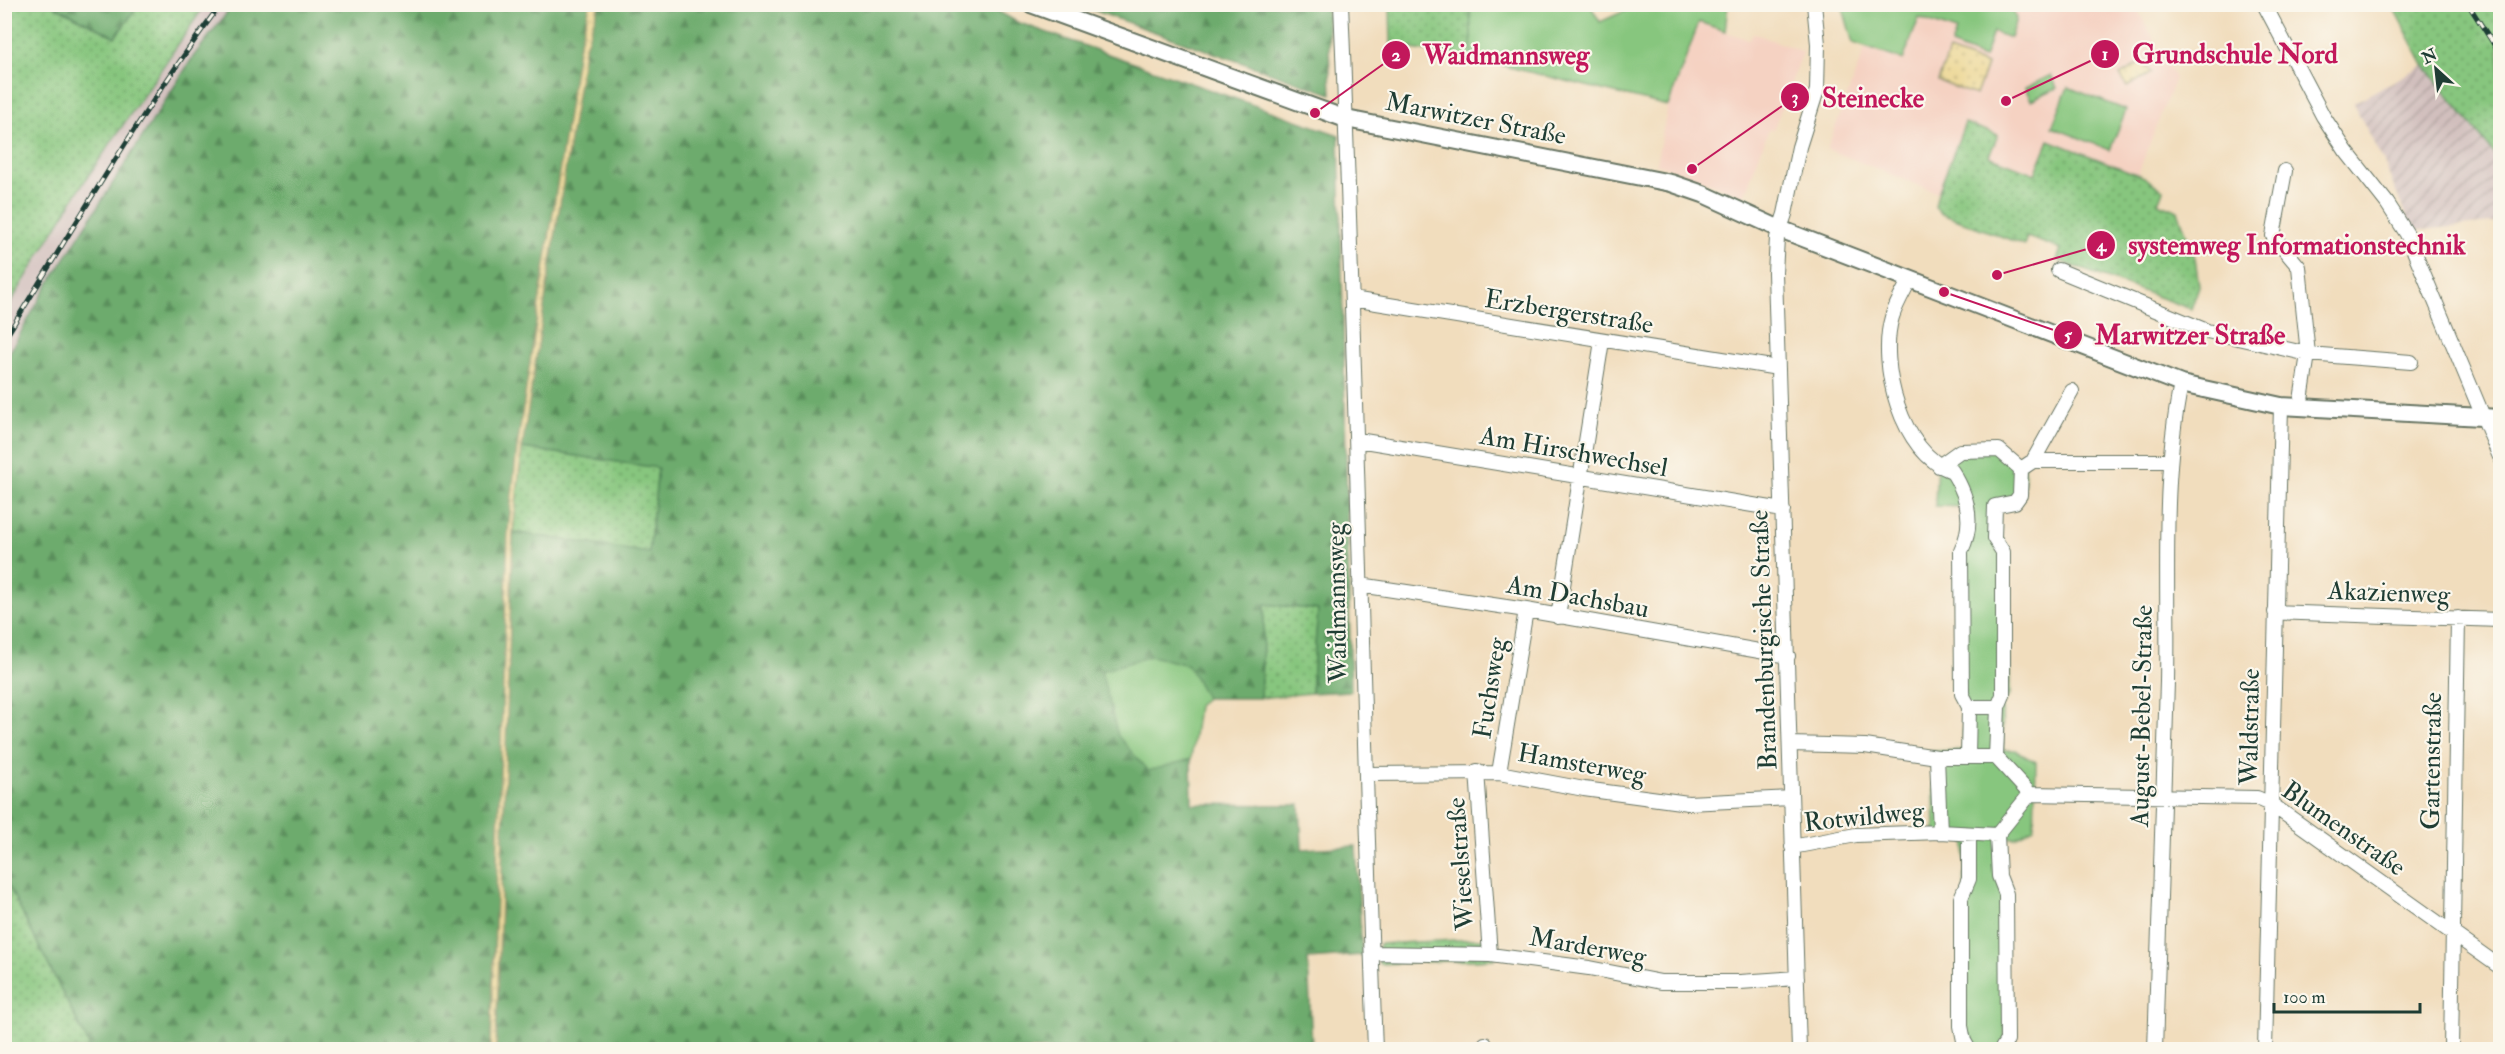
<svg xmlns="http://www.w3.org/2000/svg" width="2505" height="1054" font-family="'IM FELL Double Pica',serif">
  <defs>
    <pattern id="industrial-furrows" width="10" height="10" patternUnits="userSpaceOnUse" patternTransform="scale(1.5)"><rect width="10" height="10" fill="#d1bfbd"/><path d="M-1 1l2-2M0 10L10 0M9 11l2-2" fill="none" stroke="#a99c9a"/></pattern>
    <pattern id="grass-dots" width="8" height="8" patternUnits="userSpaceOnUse" patternTransform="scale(1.5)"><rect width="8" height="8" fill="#87c67e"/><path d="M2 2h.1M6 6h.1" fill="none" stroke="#6ea268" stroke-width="1.8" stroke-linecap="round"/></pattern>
    <pattern id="forest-firs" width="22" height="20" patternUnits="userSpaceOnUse" patternTransform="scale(1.5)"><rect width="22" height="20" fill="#6dab6d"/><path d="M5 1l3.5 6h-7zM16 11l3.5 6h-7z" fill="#598c5a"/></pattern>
    <pattern id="sand-dots" width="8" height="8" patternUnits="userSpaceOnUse" patternTransform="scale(1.5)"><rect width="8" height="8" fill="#eeda9e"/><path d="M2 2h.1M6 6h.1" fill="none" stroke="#ccbc89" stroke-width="1.8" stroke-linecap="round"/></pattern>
  </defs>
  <rect width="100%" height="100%" fill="#fbf7ec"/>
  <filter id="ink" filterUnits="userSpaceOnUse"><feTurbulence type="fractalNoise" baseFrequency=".0167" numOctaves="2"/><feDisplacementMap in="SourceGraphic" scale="12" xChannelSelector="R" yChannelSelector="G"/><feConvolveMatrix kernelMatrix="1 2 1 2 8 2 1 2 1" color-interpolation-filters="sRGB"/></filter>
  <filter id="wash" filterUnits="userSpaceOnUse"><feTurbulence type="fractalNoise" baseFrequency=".008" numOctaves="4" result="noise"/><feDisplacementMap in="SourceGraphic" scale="24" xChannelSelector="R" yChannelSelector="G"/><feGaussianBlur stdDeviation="1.35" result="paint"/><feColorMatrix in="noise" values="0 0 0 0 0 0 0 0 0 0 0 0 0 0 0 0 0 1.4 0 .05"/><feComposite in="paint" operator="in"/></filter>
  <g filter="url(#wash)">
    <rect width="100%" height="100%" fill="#f1ddbd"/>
    <path fill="#f5d2c2" d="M2011,5H2135L2175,78L2138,174L2049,140L2036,174L1989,156L1964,124L1938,193L1827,149L1866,46L1903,60L1919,18L1956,31L1993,32L2009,38L2016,19Z
      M1699,22L1749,40L1753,33L1803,52L1773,130L1769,129L1744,196L1656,163L1668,106Z"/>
    <path fill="url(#industrial-furrows)" d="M2424,65L2500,161V222L2412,231L2383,160L2353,103Z"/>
    <path fill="#d1bfbd" d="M205,5H233L193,57L43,293L5,361V312L80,188Z"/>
    <path fill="url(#grass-dots)" stroke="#538259" stroke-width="1.5" d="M5,5H53L115,37L139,5H205L80,188L5,312Z
      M1390,5H1470L1472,58L1391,46Z
      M2392,5H2499L2500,161L2424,65Z
      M1965,123L1998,135L1989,156L2035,174L2049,140L2144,177L2163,190L2158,203L2178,211L2195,258L2199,286L2191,309L2057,260L2061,249L2027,237L2024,245L1942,214L1935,207L1938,193Z
      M522,448L658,467L649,554L513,532Z
      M1265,604L1318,610L1311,693L1260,698Z
      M4,883H7L91,1049H5Z
      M1494,938V959L1379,964V944Z"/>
    <path fill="url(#forest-firs)" stroke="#467450" stroke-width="1.5" d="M53,5H139L115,37Z
      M233,5H590L578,49L517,448L508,532L491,1049H91L7,883H5V361L43,293L193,57Z
      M599,5H987L1017,22L1339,135L1351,691L1311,693L1318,610L1265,604L1260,698H1206L1188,665L1151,656L1101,671L1147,771L1191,759L1192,804L1300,805L1302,849L1356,846L1362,955L1308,959L1312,1048L1364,1046L1365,1049L496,1050L513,532L649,553L658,468L522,448L584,50Z
      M1078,5H1327L1331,94Z"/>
    <path fill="url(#sand-dots)" stroke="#868c69" stroke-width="1.5" d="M590,5H599L584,50L522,448L513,532L496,1049H491L508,532L517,448L578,49Z
      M1949,51L1987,65L1976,95L1938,81Z
      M2144,61L2151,73L2127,87L2120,75Z"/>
    <path fill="#87c67e" stroke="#538259" stroke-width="1.5" d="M1470,5H1590L1600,22L1638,5H1728L1725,31L1699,22L1668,106L1472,58Z
      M1842,5H2011L2016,19L2010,38L1993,32L1984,58L1951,45L1956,31L1919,18L1903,60L1853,43Z
      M2051,75L2057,88L2031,100L2025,88Z
      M2068,87L2126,110L2110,150L2052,127Z
      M1999,445L2025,462L2024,496L1999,507L1998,535L2009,549L2010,694L2002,706L2003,750H2015L2036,762L2034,828L2015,838L2003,837L2005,1049H1963L1965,838L1935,837L1933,751L1963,750L1965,507L1935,506L1937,460Z
      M1151,656L1188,665L1206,698L1198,706L1191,759L1148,771L1118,736L1101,671Z"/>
  </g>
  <g filter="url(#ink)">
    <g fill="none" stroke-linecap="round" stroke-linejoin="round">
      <g stroke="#687564" stroke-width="16">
        <path id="minor" d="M1341,4C1356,353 1362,701 1375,1050
          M2264,4L2323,116L2346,151L2387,203L2407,234L2500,457
          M2285,171L2273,236L2299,267L2308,354L2300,407
          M2058,270L2207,331L2308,354L2411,362
          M1910,279C1904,291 1896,304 1892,317C1878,364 1901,454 1952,471C1968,496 1975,523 1961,551L1962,694L1969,707L1968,757
          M1352,299L1778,368
          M1358,440L1783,510
          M2033,461L2072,391
          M1939,466L1960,451L1999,450L2021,469
          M1360,585L1526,610L1788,656
          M2275,612L2500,620
          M1558,617L1602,341
          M1969,707H1998
          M1790,744L1865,746L1937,757H1996L2030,794
          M1937,757L1940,832
          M1996,757L1998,707L2003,695V552L1994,538L1995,506L2015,502L2020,495L2021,469L2033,461H2170
          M1477,771L1490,955
          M1499,773L1526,610
          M1366,774L1499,773L1584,789L1688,803L1790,798
          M2030,794L2257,798L2271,804L2500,967
          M1969,835V879L1961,898V1026L1964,1041L1969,1050
          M1997,835L1999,876L2006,894L2007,1040L2001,1050
          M1792,847L1856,835L1940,832L1997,835L2030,794
          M1372,953L1490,955L1589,968L1661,982H1740L1797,978
          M1485,1050V1044
          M1799,1050L1775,273L1777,238L1785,214L1799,147L1817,90L1818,44L1814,4
          M2155,1050C2158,927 2164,805 2167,682C2169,583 2161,482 2181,384
          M2265,1050L2281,406
          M2451,1050L2458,618"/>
      </g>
      <g stroke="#687564" stroke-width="20">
        <path id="major" d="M1031,4L1346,119L1671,183L1703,194L1780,229L2181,384L2281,406L2500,418"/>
      </g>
      <use href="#minor" stroke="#fff" stroke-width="14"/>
      <use href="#major" stroke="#fff" stroke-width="16"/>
      <g stroke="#1f3d34" stroke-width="5">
        <path id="rail" d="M2468,4L2500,54
          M4,340C74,227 141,111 221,4"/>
      </g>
      <use href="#rail" stroke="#fbf7ec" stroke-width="3" stroke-dasharray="9" stroke-linecap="butt"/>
    </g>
  </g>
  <g text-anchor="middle" stroke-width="4.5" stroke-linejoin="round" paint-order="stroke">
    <g font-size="26" fill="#1f3d34" stroke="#fbf7ec">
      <text transform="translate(1476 118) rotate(11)" y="9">Marwitzer Straße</text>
      <text transform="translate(1569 311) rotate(9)" y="9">Erzbergerstraße</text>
      <text transform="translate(1574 451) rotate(10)" y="9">Am Hirschwechsel</text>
      <text transform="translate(2389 592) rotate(2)" y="9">Akazienweg</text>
      <text transform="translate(1578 596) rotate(10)" y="9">Am Dachsbau</text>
      <text transform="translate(1336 603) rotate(-91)" y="9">Waidmannsweg</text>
      <text transform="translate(1763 640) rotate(-92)" y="9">Brandenburgische Straße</text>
      <text transform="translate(1489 688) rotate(-81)" y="9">Fuchsweg</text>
      <text transform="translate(2141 716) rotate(-89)" y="9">August-Bebel-Straße</text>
      <text transform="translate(2249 727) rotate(-89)" y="9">Waldstraße</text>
      <text transform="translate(2431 761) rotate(-89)" y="9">Gartenstraße</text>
      <text transform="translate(1582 763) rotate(10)" y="9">Hamsterweg</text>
      <text transform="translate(1864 816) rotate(-6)" y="9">Rotwildweg</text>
      <text transform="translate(2344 828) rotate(35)" y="9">Blumenstraße</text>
      <text transform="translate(1460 864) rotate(-94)" y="9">Wieselstraße</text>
      <text transform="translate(1588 946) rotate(10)" y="9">Marderweg</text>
    </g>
  </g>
  <path fill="none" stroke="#c2185b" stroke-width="2" d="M2006 101L2105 54M1315 113L1396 55M1692 169L1795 97M1997 275L2101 245M1944 292L2068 335"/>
  <g fill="#c2185b" stroke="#fbf7ec" stroke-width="2">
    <circle cx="2006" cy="101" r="6"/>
    <circle cx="1315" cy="113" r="6"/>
    <circle cx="1692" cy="169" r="6"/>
    <circle cx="1997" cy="275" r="6"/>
    <circle cx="1944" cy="292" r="6"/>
    <circle cx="2105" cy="54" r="15"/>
    <circle cx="1396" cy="55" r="15"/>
    <circle cx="1795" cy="97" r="15"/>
    <circle cx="2101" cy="245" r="15"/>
    <circle cx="2068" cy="335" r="15"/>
  </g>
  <g font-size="18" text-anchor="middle" font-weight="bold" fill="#fff">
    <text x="2105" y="60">1</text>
    <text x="1396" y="61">2</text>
    <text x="1795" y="103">3</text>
    <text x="2101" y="251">4</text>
    <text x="2068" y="341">5</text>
  </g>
  <g font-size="27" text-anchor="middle" font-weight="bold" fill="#c2185b" stroke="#fbf7ec" stroke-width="4.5" stroke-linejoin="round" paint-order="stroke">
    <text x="2235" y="63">Grundschule Nord</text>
    <text x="1506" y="64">Waidmannsweg</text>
    <text x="1873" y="107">Steinecke</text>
    <text x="2297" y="254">systemweg Informationstechnik</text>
    <text x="2190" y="344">Marwitzer Straße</text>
  </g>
  <rect width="2505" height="1054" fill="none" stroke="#fbf7ec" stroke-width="24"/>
  <g transform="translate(2436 69) rotate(333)" stroke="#fbf7ec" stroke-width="4.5" paint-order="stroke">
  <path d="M0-4.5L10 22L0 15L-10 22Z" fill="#1f3d34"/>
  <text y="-9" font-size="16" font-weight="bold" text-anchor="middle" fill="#1f3d34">N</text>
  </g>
  <path d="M2274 1003v9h146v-9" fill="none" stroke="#1f3d34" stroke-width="3"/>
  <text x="2283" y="1003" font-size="18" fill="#1f3d34" stroke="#fbf7ec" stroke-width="4.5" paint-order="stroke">100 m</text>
</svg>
